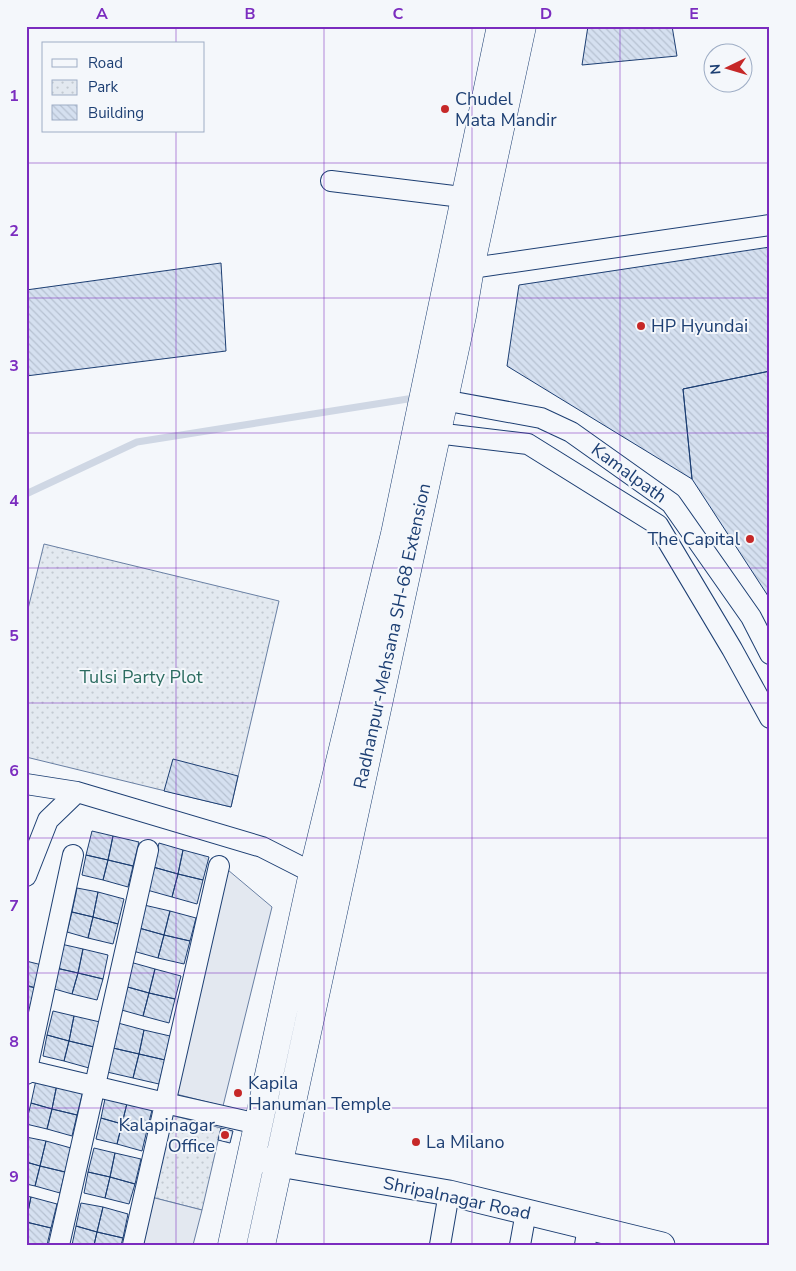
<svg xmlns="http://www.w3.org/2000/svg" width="796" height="1271" font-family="'Nunito Sans',sans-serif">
  <defs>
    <pattern id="park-dots" width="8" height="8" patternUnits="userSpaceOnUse" patternTransform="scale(1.25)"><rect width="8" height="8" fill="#e3e9f0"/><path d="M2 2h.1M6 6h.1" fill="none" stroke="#c2c9d1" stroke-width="1.8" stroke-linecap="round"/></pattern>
    <pattern id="building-back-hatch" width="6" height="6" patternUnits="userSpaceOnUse" patternTransform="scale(1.25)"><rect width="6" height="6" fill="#d5e0f0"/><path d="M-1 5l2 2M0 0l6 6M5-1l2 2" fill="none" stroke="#b6c1d1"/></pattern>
  </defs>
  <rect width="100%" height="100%" fill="#f4f7fb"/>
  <path fill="url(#park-dots)" stroke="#687fa3" d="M44,544L279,601L231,807L26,757V617Z
    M171,1115L221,1128L202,1210L151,1197Z"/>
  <path fill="#e3e8f0" stroke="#687fa3" d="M228,870L272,907L223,1106L176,1094Z
    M151,1197L202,1210L193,1245H140Z"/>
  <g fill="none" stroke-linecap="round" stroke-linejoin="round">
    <path stroke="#cfd7e4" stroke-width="7" d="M26,494L137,442L414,398"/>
  </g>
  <path fill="url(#building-back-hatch)" stroke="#1d3f73" d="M588,26H672L677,56L582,65Z
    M770,247V371L683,389L692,479L507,366L519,285Z
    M221,263L226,351L26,376V290Z
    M770,371V599L692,479L683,389Z
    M173,759L238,776L231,807L164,791Z
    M92,831L113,836L108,860L86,855Z
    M113,836L139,842L133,866L108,860Z
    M159,843L183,850L178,874L153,867Z
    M183,850L209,857L203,880L178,874Z
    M86,855L108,860L103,880L82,875Z
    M108,860L133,866L128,887L103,880Z
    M153,867L178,874L172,897L147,890Z
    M178,874L203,880L197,904L172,897Z
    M77,888L98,892L93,917L72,912Z
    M98,892L124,899L118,924L93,917Z
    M144,905L170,911L164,935L139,928Z
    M170,911L196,918L190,941L164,935Z
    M72,912L93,917L88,938L67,932Z
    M93,917L118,924L113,944L88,938Z
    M139,928L164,935L158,958L133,951Z
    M164,935L190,941L184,964L158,958Z
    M61,944L83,949L78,973L56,968Z
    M83,949L108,955L103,979L78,973Z
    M26,961L42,965L36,988L26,985Z
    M130,962L155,969L149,993L124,986Z
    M56,968L78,973L72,994L51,988Z
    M155,969L181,976L175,999L149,993Z
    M78,973L103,979L97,1000L72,994Z
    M26,986L36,988L30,1012L26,1011Z
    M124,986L149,993L143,1016L118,1009Z
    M149,993L175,999L169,1023L143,1016Z
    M53,1011L74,1016L69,1041L47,1035Z
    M74,1016L100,1022L94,1047L69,1041Z
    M118,1023L144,1030L139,1054L113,1048Z
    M144,1030L170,1036L165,1060L139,1054Z
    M47,1035L69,1041L64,1061L43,1056Z
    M69,1041L94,1047L89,1068L64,1061Z
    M113,1048L139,1054L133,1078L107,1072Z
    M139,1054L165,1060L159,1084L133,1078Z
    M36,1080L57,1084L52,1109L31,1103Z
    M57,1084L83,1091L77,1115L52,1109Z
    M106,1094L128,1099L122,1124L101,1118Z
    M128,1099L153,1106L147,1130L122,1124Z
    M31,1103L52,1109L47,1129L26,1124Z
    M52,1109L77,1115L72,1136L47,1129Z
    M101,1118L122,1124L117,1144L96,1139Z
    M122,1124L147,1130L142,1151L117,1144Z
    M221,1128L233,1131L230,1143L218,1140Z
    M26,1137L46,1141L40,1166L26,1162Z
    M46,1141L71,1148L65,1172L40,1166Z
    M94,1148L115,1153L110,1177L88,1172Z
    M115,1153L141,1159L135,1184L110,1177Z
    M26,1162L40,1166L35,1186L26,1184Z
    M40,1166L65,1172L60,1193L35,1186Z
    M88,1172L110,1177L105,1198L84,1193Z
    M110,1177L135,1184L129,1204L105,1198Z
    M26,1196L31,1197L26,1221Z
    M31,1197L57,1204L51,1228L26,1222Z
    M81,1203L103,1207L97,1232L76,1226Z
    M103,1207L128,1214L123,1238L97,1232Z
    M26,1222L51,1228L47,1245H31L26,1244Z
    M76,1226L97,1232L94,1245H72Z
    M97,1232L123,1238L121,1245H94Z"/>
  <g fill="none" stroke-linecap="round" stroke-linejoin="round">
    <g stroke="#1d3f73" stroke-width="22">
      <path id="minor" d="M331,181L478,199
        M458,270L770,225
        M443,400L541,418L571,432L671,503L751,617L770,654
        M436,433L528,444L658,525L732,649L770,718
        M26,784L77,792L262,847L325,879
        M26,876L48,820L77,792
        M26,1070L165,1103L258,1124
        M26,1074L73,855
        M59,1245L148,850
        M133,1245L219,866
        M440,1245L449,1193
        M520,1245L526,1212
        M585,1245L588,1227"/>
    </g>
    <g stroke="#1d3f73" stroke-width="27">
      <path id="tertiary" d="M258,1158L279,1164L449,1193L662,1245"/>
    </g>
    <g stroke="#1d3f73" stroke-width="29">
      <path id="trunk" d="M232,1245L313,873L395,534L501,26
        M261,1245L462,316L470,268L522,26"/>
    </g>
    <use href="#minor" stroke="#f4f7fb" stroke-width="20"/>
    <use href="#tertiary" stroke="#f4f7fb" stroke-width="25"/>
    <use href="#trunk" stroke="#f4f7fb" stroke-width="28"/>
  </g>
  <path fill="none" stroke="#7b2cbf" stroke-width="1" stroke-opacity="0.55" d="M176,26V44M324,26V1245M472,26V1245M620,26V1245M176,131V1245M26,163H770M26,298H770M26,433H770M26,568H770M26,703H770M26,838H770M26,973H770M26,1108H770"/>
  <g fill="#c62828" stroke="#f4f7fb" stroke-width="2">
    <circle cx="445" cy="109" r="5"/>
    <circle cx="641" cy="326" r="5"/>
    <circle cx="750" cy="539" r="5"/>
    <circle cx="238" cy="1093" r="5"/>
    <circle cx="225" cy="1135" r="5"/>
    <circle cx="416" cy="1142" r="5"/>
  </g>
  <g text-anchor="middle" stroke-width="4" stroke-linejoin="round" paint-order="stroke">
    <g font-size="18" fill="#1d3f73" stroke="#f4f7fb" text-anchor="start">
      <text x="455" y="105">Chudel<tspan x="455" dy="21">Mata Mandir</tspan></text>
      <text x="651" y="332">HP Hyundai</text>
      <text x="740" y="545" text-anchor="end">The Capital</text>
      <text x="248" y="1089">Kapila<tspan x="248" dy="21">Hanuman Temple</tspan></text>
      <text x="215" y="1131" text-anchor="end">Kalapinagar<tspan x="215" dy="21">Office</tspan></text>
      <text x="426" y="1148">La Milano</text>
    </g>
    <g font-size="18" fill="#1d3f73" stroke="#f4f7fb">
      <text transform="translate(629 473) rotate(36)" y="6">Kamalpath</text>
      <text transform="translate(392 636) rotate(-78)" y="6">Radhanpur-Mehsana SH-68 Extension</text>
      <text transform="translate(457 1198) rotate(12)" y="6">Shripalnagar Road</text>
    </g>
    <g font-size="18" fill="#2c6c60" stroke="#f4f7fb">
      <text x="141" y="683">Tulsi Party Plot</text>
    </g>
  </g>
  <rect width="796" height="1271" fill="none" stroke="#f4f7fb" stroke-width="55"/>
  <rect x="42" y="42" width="162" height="90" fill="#f4f7fb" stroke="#9eadc5"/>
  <rect x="52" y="59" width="25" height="8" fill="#f4f7fb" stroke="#9eadc5"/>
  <text x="88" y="68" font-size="15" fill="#1d3f73">Road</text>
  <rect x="52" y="80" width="25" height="15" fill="url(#park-dots)" stroke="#9eadc5"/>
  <text x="88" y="92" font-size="15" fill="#1d3f73">Park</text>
  <rect x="52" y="105" width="25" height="15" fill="url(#building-back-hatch)" stroke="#9eadc5"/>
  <text x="88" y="118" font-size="15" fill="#1d3f73">Building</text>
  <g transform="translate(728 68) rotate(265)"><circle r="24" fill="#f4f7fb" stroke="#9eadc5"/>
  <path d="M0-4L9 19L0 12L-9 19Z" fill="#c62828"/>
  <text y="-8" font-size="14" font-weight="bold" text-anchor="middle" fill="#1d3f73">N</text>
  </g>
  <rect x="28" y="28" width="740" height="1216" fill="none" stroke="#7b2cbf" stroke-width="2"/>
  <g font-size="16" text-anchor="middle" font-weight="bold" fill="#7b2cbf">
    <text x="102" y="19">A</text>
    <text x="250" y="19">B</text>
    <text x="398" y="19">C</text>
    <text x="546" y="19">D</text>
    <text x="694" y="19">E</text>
    <text x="14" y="101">1</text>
    <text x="14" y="236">2</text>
    <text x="14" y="371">3</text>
    <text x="14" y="506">4</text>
    <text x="14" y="641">5</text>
    <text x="14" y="776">6</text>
    <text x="14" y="911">7</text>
    <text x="14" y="1047">8</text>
    <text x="14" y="1182">9</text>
  </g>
</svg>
